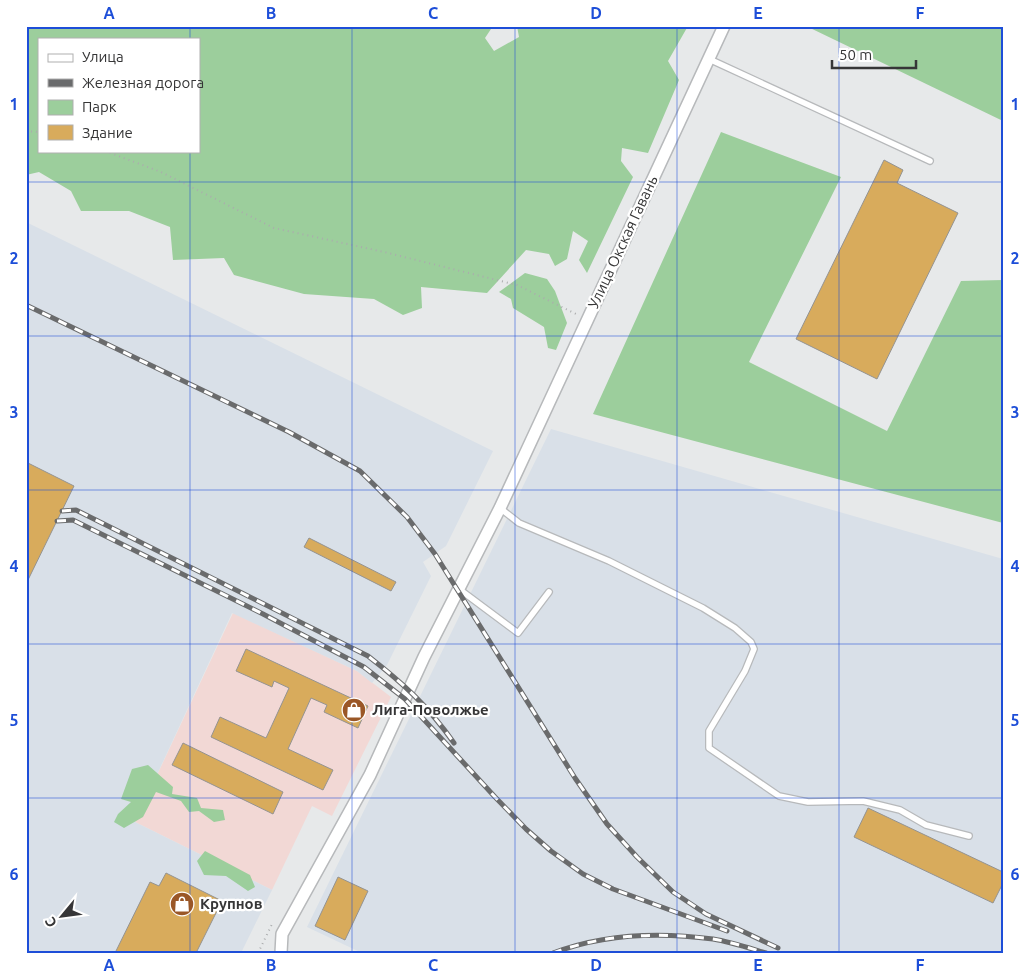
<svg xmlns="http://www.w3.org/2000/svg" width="1029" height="979" font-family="Ubuntu,sans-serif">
  <rect width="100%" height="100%" fill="#e7e9ea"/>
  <path fill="#f2d8d5" d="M233,613L357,671L391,697L332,816L312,806L272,890L135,822Z"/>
  <path fill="#d9e0e8" d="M26,222L493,451L446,546L423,562L431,576L387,665L372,683L357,671L232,613L135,822L272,890L241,953H26Z
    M551,429L1003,559V953H362L307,927Z"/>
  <path fill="#9cce9c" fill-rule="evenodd" d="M26,26H493L485,38L494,51L519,37L517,26H688L668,61L679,80L648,153L622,148L621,161L633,177L587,273L579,260L588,241L573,231L567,259L555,266L549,254L526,250L487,293L421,287L422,308L403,315L374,299L304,294L234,275L224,258L173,260L170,227L129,211H81L71,191L39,172L26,175ZM39,39H199V151H39Z
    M806,26H1003V121Z
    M721,132L841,177L749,362L887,431L961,281L1003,280V523L593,414Z
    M525,273L547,279L555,291L567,323L556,350L548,348L544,327L513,308L511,299L499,292Z
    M148,765L173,787L172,794L197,798L201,808L223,810L225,820L214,822L199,811L189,812L181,801L156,792L143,817L124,828L114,822L118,814L131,802L121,799L132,769Z
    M205,851L250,875L255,887L248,891L226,876L204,875L197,861Z"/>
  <path fill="#d8ab5c" stroke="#949391" d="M884,160L903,170L897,183L958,213L877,379L796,339Z
    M26,462L74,486L26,584Z
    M309,538L396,582L391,591L304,547Z
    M246,649L368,706L358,728L324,712L327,705L311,698L288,749L333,770L323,790L211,737L220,717L266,738L289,688L274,681L272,687L236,671Z
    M183,743L283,792L273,814L172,765Z
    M868,808L1003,872V883L993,903L854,837Z
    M166,873L222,901L196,953H115L150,882L159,886Z
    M338,877L368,891L345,940L315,926Z"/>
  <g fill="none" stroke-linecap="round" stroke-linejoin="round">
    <g stroke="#b7b9bb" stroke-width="8">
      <path id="lane" d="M709,59L930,161
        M500,508L519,523L609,561L703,608L735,628L751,642L754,649L745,671L709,731V748L779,796L808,802L863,801L900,810L926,825L969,836
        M459,589L518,633L549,592"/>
    </g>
    <g stroke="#b7b9bb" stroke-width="14">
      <path id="street" d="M281,953L282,934L370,775L424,657L500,508L724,26"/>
    </g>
    <path stroke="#abacad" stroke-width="2" stroke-dasharray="1 4" stroke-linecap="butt" d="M26,131L39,132
      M105,151L161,172L274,228L384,252L517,285L578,315
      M258,953L273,922"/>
    <use href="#lane" stroke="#fff" stroke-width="5.5"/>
    <use href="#street" stroke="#fff" stroke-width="11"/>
    <g stroke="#6a6b6c" stroke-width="5">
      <path id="rail" d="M26,305L289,432L360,471L407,517L435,554L575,778L607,824L637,857L673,892L706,914L778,948
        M62,511L76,510L368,656C404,684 428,706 454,743
        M57,521L73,520L263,614L364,667L405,699L495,797L526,829L551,851L583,874L613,889L727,931
        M553,953C603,934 660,932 713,939C731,942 749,948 766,953"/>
    </g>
    <use href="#rail" stroke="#fff" stroke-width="3" stroke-dasharray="9" stroke-linecap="butt"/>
  </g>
  <path fill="none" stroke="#1d4ed8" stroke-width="1" stroke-opacity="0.55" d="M190,26V39M352,26V953M515,26V953M677,26V953M839,26V953M190,151V953M26,182H1003M26,336H1003M26,490H1003M26,644H1003M26,798H1003"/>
  <defs>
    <g id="shop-disc" transform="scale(1.25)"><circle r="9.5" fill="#9a5727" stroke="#fff"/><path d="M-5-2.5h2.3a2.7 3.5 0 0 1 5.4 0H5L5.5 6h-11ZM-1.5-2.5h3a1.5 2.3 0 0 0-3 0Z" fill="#fff"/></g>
  </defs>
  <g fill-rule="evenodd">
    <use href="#shop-disc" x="354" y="710"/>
    <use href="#shop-disc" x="182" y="904"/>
  </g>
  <g text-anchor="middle" stroke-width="4.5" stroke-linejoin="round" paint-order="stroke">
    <g font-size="15" fill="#363637" stroke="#fff">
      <text transform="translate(623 242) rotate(-65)" y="5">Улица Окская Гавань</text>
    </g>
    <g font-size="15" font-weight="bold" fill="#363637" stroke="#fff" text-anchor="start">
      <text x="372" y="715">Лига-Поволжье</text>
      <text x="200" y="909">Крупнов</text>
    </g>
  </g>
  <rect width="1029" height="979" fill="none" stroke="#ffffff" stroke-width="55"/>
  <rect x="38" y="38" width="162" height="115" fill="#ffffff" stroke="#afafaf"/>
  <rect x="48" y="54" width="25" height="8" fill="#ffffff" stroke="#afafaf"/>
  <text x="82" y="62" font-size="15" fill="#363637">Улица</text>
  <rect x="48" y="79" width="25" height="8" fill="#6a6b6c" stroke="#afafaf"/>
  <text x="82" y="88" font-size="15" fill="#363637">Железная дорога</text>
  <rect x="48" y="100" width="25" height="15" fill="#9cce9c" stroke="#afafaf"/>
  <text x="82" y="112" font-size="15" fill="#363637">Парк</text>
  <rect x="48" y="125" width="25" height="15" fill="#d8ab5c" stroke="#afafaf"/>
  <text x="82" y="138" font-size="15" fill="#363637">Здание</text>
  <g transform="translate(62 916) rotate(241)" stroke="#ffffff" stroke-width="4" paint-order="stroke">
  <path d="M0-4L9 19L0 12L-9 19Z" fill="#363637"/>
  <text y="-8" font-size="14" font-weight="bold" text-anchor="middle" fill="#363637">С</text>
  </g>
  <path d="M832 60v8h84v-8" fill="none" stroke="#363637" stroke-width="2.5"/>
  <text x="839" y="60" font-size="15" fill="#363637" stroke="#ffffff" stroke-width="4" paint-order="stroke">50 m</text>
  <rect x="28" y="28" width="974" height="924" fill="none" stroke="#1d4ed8" stroke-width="2"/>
  <g font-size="16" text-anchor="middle" font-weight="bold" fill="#1d4ed8">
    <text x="109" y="19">A</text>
    <text x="271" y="19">B</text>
    <text x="433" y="19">C</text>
    <text x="596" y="19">D</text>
    <text x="758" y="19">E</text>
    <text x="920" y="19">F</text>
    <text x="14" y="110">1</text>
    <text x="1015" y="110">1</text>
    <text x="14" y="264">2</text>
    <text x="1015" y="264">2</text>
    <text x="14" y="418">3</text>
    <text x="1015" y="418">3</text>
    <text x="14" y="572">4</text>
    <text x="1015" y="572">4</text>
    <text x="14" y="726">5</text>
    <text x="1015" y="726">5</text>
    <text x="14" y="880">6</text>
    <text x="1015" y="880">6</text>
    <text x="109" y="971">A</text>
    <text x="271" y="971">B</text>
    <text x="433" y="971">C</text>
    <text x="596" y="971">D</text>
    <text x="758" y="971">E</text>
    <text x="920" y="971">F</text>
  </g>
</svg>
